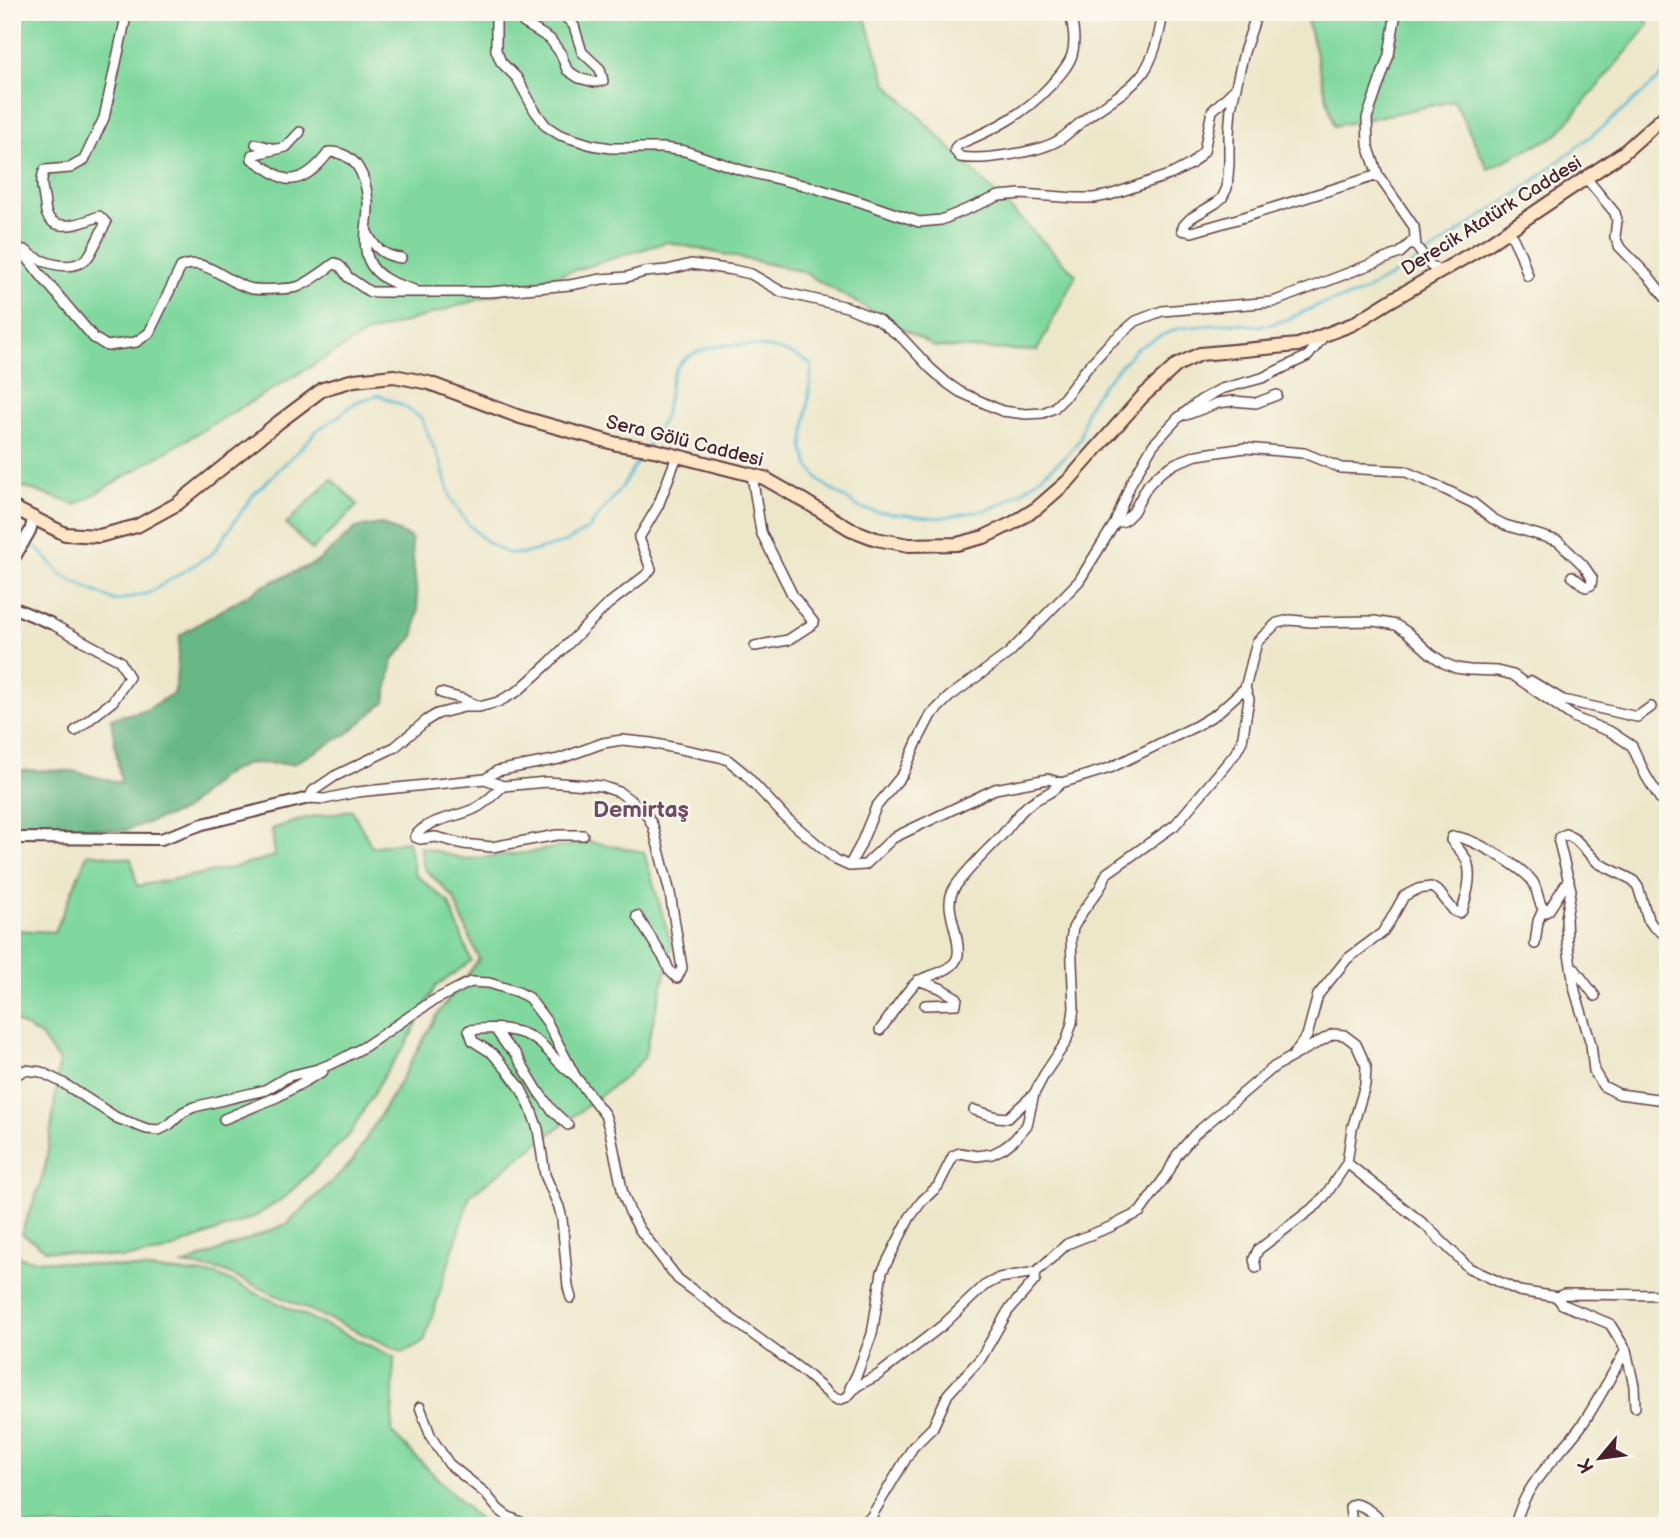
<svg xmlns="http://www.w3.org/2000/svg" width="1680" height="1538" font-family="'Balsamiq Sans',sans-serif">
  <rect width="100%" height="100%" fill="#fbf7ec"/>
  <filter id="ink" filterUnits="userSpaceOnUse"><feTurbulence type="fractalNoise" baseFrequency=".0143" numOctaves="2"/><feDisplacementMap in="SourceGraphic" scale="14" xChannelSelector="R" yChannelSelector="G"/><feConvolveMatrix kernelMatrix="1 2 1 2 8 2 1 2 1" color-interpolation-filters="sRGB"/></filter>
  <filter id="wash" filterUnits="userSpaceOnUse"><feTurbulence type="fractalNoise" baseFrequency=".00686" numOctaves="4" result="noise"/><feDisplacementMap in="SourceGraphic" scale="28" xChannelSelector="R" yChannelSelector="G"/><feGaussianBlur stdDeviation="1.57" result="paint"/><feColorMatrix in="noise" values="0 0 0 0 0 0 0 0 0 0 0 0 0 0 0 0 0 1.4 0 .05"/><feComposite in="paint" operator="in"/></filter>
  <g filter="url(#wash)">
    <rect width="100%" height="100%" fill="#ede7ca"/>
    <path fill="#80d89e" stroke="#657c64" stroke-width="2" d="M12,12H863L887,84L1076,275L1037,351L935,347L801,271L667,242L366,334L76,505L12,483Z
      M1305,12H1642L1649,25L1557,135L1488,169L1454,101L1334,126Z
      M332,479L358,505L312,550L286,524Z
      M352,810L372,847L408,841L415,874L449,903L471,961L435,987L407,1043L386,1072L350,1134L285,1197L256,1216L160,1253L122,1258L46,1250L21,1233L39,1188L46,1163L54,1110L59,1062L41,1036L12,1019V930L55,932L88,853L131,859L137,886L228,869L275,856L272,829L306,818Z
      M591,842L644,852L672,946L644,1058L625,1077L470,1195L424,1342L403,1352L220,1270L183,1265L287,1224L352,1162L397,1087L437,1015L479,959L453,897L424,868L420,847L465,859L526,853Z
      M12,1255L27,1259L217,1275L394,1357L392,1433L485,1526H12Z"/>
    <path fill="#68b885" stroke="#596c58" stroke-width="2" d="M381,524L411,538L418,609L414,636L393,660L385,702L347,734L293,764L248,763L222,776L183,811L123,831L55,825L12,826V770L72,771L121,783L111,718L146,710L175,692L180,635L261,587L317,562L356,528Z"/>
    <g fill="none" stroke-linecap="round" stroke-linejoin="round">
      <path stroke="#57b9d5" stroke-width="2.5" d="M648,445C655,435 662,424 665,412C670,398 668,382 676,369C698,333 783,342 812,365L803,448L809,466L822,483L860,508L878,512L938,518L987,510L1005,502L1026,489L1068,454L1080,439L1087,408L1101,387L1136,349L1156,338L1179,328L1233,323L1260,326L1271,324L1288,319L1319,305L1359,294L1416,262L1481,217L1517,194L1615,117L1660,78L1668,68
        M12,536L22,540
        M28,543L36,547L63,576L115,601L149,593L213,553L253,495L306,443L317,430L336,418L356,402L379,395L403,406L421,418L441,464L451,499L467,523L488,543L507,553L523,554L566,542L588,529L621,488L642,454"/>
    </g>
  </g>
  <g filter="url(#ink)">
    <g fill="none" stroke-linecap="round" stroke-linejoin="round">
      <g stroke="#623d43" stroke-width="12">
        <path id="minor" d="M496,12V50L501,62L517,78L535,111L546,126L560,135L592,145L611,148H663L685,151L741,170L815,188L861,202L919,222L941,220L999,196L1021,194L1076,198H1094L1110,195L1172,174L1191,164L1204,151L1212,111L1236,88
          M516,12L524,23L550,39L561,54L567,70L579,78L594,82L603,81L600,69L582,52L574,26L561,12
          M1070,12C1073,27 1076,41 1072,55C1068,67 1058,77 1050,86C1023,115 995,129 959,144L955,148V151L960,157C983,161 1040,152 1059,140C1071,132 1081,121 1093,113C1110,101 1130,90 1143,73C1155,56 1160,33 1163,12
          M1251,12L1254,22L1244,52L1231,108L1229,134V164L1227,188L1222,198L1216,203L1191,218L1184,225L1182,230L1192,232L1241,218L1378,175
          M1396,12L1389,55L1367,118L1368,145L1378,175L1414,227L1416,246L1430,265L1440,272
          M300,132L286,147L252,155V159C261,164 279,178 287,179C304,181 320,164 329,152C357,152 366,177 368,202C369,221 361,243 369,261C377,279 397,284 414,290
          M256,144L275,149
          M1586,178L1615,213L1617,220L1615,237L1619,246L1650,278L1668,301
          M1509,230L1521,255L1528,276
          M367,232C374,248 384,256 401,258
          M13,240L39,273L94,338L107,346L136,342L149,333L181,267C206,255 228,285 253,289C260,290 290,289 297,287C309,283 325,270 335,263L341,267L348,277L370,292H490L570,285L602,279L627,277L644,272L667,270L691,264L733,270L751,274L782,292L847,307L878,320L902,338L930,368L947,383L960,392L1002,411L1026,414L1043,413L1054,408L1064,398L1087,368L1109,344L1136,321L1162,311L1273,302L1400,253L1415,239
          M25,250C39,262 71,274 87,258C93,252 100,232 106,223L99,216C85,222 56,234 47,215C45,210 45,203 44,198C42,188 40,178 45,170L70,168L84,160L104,118L127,12
          M1186,415L1218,403L1233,401L1256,403L1277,395
          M752,475L761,532L793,596L814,623L788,640L755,646
          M1115,523L1124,521L1133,512L1148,485L1160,473L1176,463L1197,455L1245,448L1304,453L1341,468L1404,471L1425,480L1473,503L1493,519L1505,525L1558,541L1583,565L1592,578L1591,585L1586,587L1572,576
          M50,623L120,661L129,677L113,701L75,731
          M1531,681L1563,700L1637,717L1651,707
          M441,693L463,699L478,706
          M485,779L497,771L559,759L603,743L622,740L651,743L720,757L728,760L744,773L785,817L836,860L849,866L865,865L893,838L995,789L1048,779L1061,783L1110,768L1196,726L1216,714L1245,688L1257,642L1277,623L1290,620L1311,622L1374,621L1396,625L1407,632L1431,654L1444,663L1456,668L1469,670L1497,671L1513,675L1575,718L1611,732L1632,746L1646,776L1661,800L1668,807
          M503,786C495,793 486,803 476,808C460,817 425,819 415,837L420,839L436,837L463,844L492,847L557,835H583
          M849,866L860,846L876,807L903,774L917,742L931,715L949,697L1009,653L1079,581L1115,523L1131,483L1153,445L1178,418L1201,400L1221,389L1262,378L1308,356L1324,336
          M637,916L665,960L669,970L677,978L682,968L670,893L653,826L644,810L619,792L601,786L547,782L503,786L485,779L357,792L325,799L309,798L313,791L335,776L395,747L427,720L437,714L464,707H479L498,702L518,691L548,664L607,605L646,575L651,569L639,538L658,506L677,456
          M1668,937L1653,926L1648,919L1638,887L1633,880L1598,863L1576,840L1566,834L1560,837L1559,842L1571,890L1566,918L1567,941L1575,991L1591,1044L1594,1071L1603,1086L1619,1094L1657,1099L1668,1096
          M1535,944L1538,921L1543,910
          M1574,968L1595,996
          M918,980L940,988L957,998L956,1004L925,1005
          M495,1029L507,1046L515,1053L538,1091L551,1109L568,1125
          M880,1030C889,1019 909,985 920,980C932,974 955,971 958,955C961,932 941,907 955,887C968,868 986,852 1002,835C1010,826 1017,815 1026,807C1037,796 1050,796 1061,783
          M1294,1054L1307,1036L1318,995L1347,959L1382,933L1390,921L1404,896L1418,889L1431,887L1439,892L1454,911L1459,913L1462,911C1467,895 1473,874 1466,859C1462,852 1456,846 1451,840L1452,837C1467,834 1524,868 1533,882C1539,892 1537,904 1546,912L1549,910L1569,879
          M12,1077L25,1070L41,1072L63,1083L117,1118L147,1129L159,1130L169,1125L183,1112L194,1107L265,1090L289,1076L318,1069L336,1062L364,1047L431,1002L464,985L471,982L489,983L518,992L529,998L547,1022L575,1076L605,1115L610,1131L623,1194L630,1212L640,1230L678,1279L804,1372L831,1396L838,1400L847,1397L857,1386L878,1375L943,1325L984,1286L999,1278L1036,1272L1067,1244L1110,1227L1140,1212L1168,1173L1177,1155L1195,1134L1274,1067L1333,1034L1344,1035L1356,1044L1366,1066L1365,1085L1352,1129L1347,1163L1327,1193L1318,1204L1258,1250L1254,1259L1256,1268
          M974,1110L997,1117L1008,1118L1033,1095
          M224,1119L277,1097L323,1071
          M1347,1163L1425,1225L1469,1268L1519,1291L1557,1297L1564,1294L1668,1295
          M1557,1297L1562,1304L1610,1324L1626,1350L1634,1386L1635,1407
          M571,1298L568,1287L562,1219L559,1207L545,1175L538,1129L530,1107L520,1087L507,1070L492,1053L473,1041L469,1030C494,1027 523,1027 542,1045C553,1055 561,1067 574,1075
          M850,1388L857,1374L872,1334L882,1272L910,1217L922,1201L938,1186L953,1156L960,1153L977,1156L992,1154L1004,1148L1014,1140L1027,1125L1034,1094L1044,1075L1066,1042L1072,1023L1074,1008L1071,939L1073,928L1083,911L1100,888L1107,873L1175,825L1235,754L1242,741L1249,699L1245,688
          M420,1407L431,1437L449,1464L485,1493L498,1509L507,1516L529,1526
          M852,1526L862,1523L871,1517L913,1447L933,1427L948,1394L981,1358L1008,1311L1035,1280L1036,1272
          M1352,1526L1350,1507L1354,1504C1367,1506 1377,1516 1385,1526
          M1515,1526C1525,1480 1559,1458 1584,1422C1599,1399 1612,1374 1626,1350"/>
      </g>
      <g stroke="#623d43" stroke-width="14">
        <path id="tertiary" d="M12,562L30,531L34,517
          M12,607L50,623
          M12,838L161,839L203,824L309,798"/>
      </g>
      <g stroke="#623d43" stroke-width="16">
        <path id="secondary" d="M12,507L65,534L99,536L137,526L177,504L279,422L323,389L354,380L394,376L429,383L520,417L617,444L654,450L764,478L806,502L850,529L876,539L909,545L957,544L984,537L1013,523L1037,508L1068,481L1142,397L1177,365L1200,354L1298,345L1353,324L1390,301L1488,244L1623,153L1668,113"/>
      </g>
      <use href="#minor" stroke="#fff" stroke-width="9"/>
      <use href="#tertiary" stroke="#fff" stroke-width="10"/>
      <use href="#secondary" stroke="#fee5c5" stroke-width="12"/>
    </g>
  </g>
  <g text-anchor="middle" stroke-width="5" stroke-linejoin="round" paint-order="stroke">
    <g font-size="19" fill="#4a1f2b" stroke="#fbf7ec">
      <text transform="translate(1491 215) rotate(-32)" y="7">Derecik Atatürk Caddesi</text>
      <text transform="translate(685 440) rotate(14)" y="7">Sera Gölü Caddesi</text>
    </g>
    <g font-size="23" font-weight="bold" fill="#704c68" stroke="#fbf7ec">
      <text x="641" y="817">Demirtaş</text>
    </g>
  </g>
  <rect width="1680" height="1538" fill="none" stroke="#fbf7ec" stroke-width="42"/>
  <g transform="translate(1600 1458) rotate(241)" stroke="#fbf7ec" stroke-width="5" paint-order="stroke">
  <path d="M0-5L12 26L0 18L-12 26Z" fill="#4a1f2b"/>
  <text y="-10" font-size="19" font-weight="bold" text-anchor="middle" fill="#4a1f2b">K</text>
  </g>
</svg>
